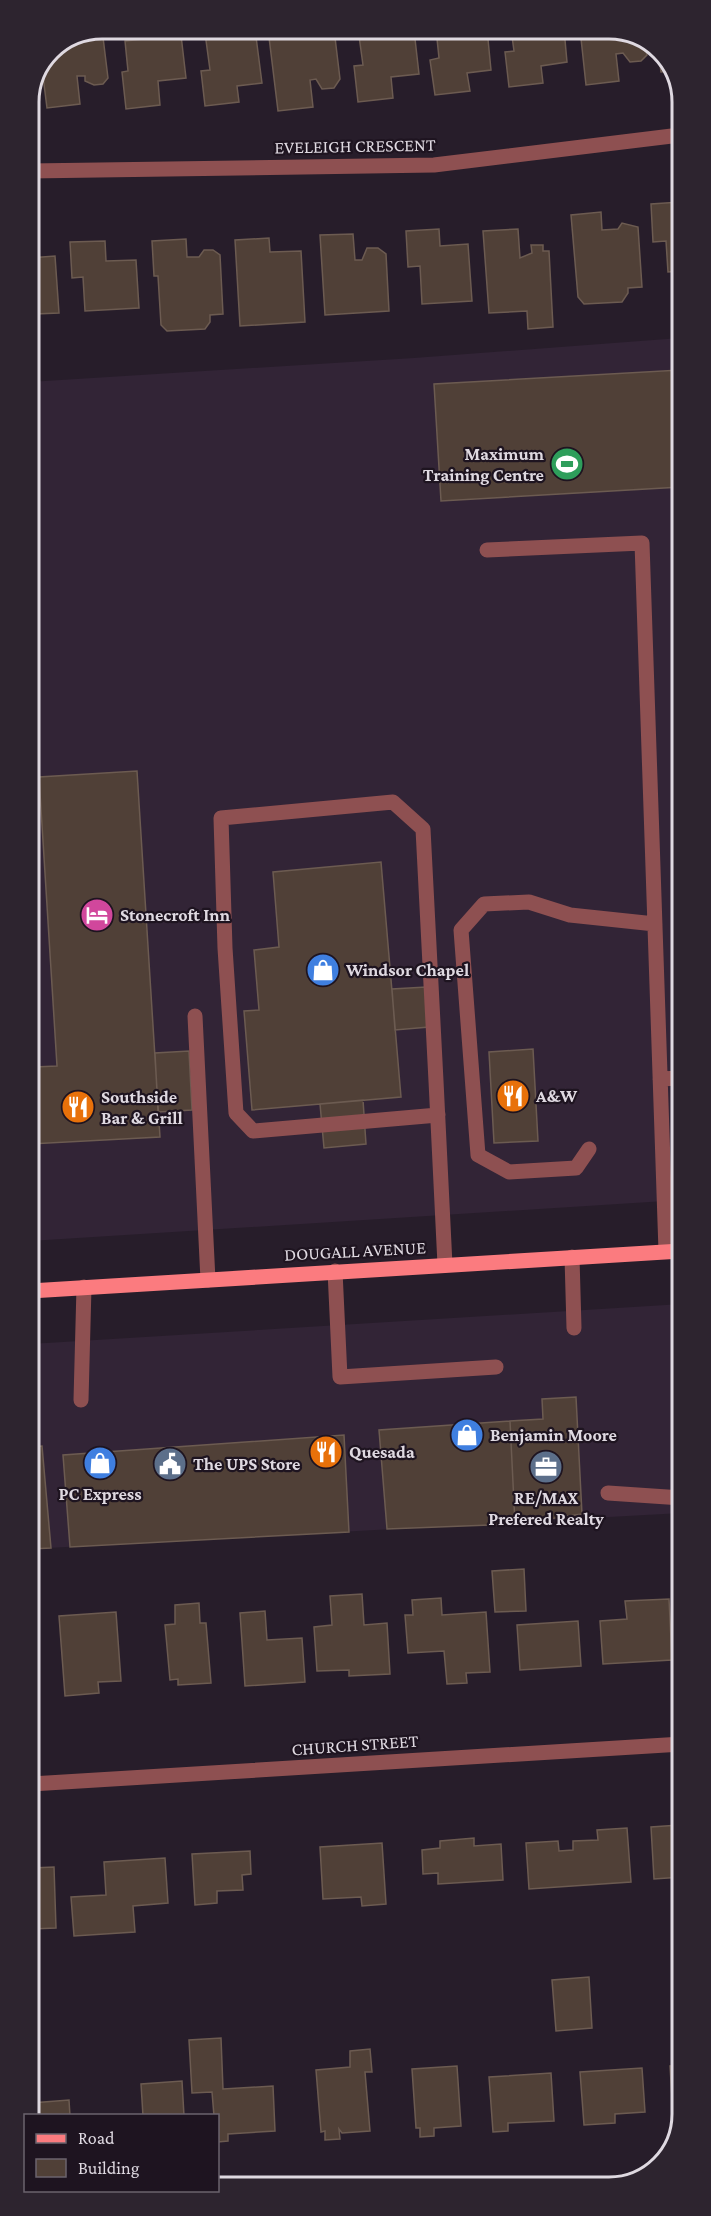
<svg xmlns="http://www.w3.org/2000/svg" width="711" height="2216" font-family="'Crimson Pro',serif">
  <rect width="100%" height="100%" fill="#271d2a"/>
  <path fill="#322436" d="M680,338L681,1200L30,1241L29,382L414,358Z
    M682,1304V1513L30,1549V1344Z"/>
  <path fill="#504037" stroke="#6c5b51" stroke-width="1.5" d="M102,29L108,78L103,84L94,85L85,81V76H77L80,104L47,108L42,68L50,50Z
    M243,29H255L262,83L237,86L239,102L205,106L201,71L210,70L205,33Z
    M268,29H334L340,79L334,88L322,89L316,79L310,80L313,107L278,111Z
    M436,29H487L491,70L467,73L470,91L435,95L430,60L439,58Z
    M511,29H564L567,62L541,66L543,83L509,87L505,52L514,51Z
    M580,29H614L645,42L647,55L641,61L630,62L623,53L616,54L619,81L586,85Z
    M414,30L419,74L391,77L393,98L358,102L354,66L363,65L359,36Z
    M181,35L186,78L158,81L160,105L126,109L122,72L128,71L125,41Z
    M658,48L672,71L661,72Z
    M680,202V271L668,272L666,241L653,242L651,204Z
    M601,212L602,230L618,229L622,223L638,227L642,287L628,288V293L622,302L584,304L578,297L571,215Z
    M439,229L440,246L468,244L472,301L422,304L420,266L408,267L406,231Z
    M518,229L520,258L532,253L531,245H543V251H549L553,327L528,329L527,311L489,313L483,231Z
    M353,234L355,260H362L367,248H378L386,254L389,311L325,315L320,235Z
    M269,238L270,252L301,251L305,322L240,326L235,240Z
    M186,239L187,257H199L204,250H213L220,255L223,314L210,315V322L205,329L167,331L161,325L158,276H154L152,241Z
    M105,241L106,261L136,260L139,308L85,311L83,277L72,278L70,242Z
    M55,256L59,313L35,314L36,328L29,329V258Z
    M680,370L681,487L441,501L434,384Z
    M137,771L160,1137L30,1144V1052H34V1067L57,1066L39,777Z
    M381,862L401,1097L252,1110L244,1011L259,1010L254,950L279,947L273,872Z
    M426,987L429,1027L395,1030L392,989Z
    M533,1049L538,1141L494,1143L489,1052Z
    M189,1051L192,1110L158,1112L155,1053Z
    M363,1100L366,1144L324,1148L320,1104Z
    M576,1397L582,1514L515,1524L510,1421L543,1419L542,1399Z
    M510,1421L515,1524L387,1529L379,1430Z
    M344,1435L349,1532L70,1547L63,1455Z
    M42,1446L51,1548L30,1549V1447Z
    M524,1569L526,1611L495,1612L492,1571Z
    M362,1594L364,1625L387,1623L390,1674L349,1676V1670L317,1671L314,1627L332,1625L330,1596Z
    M441,1598L442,1615L486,1612L490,1672L466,1673L467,1683L447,1684L444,1651L408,1653L405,1615H413L412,1600Z
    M669,1599L672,1660L603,1664L600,1621L627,1619L625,1601Z
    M199,1603L200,1623H206L211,1683L178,1685V1679L170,1680L165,1625L175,1624V1605Z
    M265,1611L267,1640L302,1638L305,1682L245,1686L240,1613Z
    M116,1612L121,1681L98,1682L99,1693L65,1696L59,1616Z
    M578,1621L581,1666L520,1670L517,1625Z
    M30,1640H34L38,1702L30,1703Z
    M679,1825L680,1835H682V1877L654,1879L651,1827Z
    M627,1828L631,1882L529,1889L526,1843L558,1841L559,1851L573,1850V1841L598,1840L597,1830Z
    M474,1838V1846L501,1844L503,1880L438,1884V1873L423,1874L422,1850L440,1848V1841Z
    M382,1843L386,1904L362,1906L361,1897L323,1899L320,1847Z
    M250,1851L251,1874L242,1875L243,1890L217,1891V1903L195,1905L192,1854Z
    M165,1858L168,1903L133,1906L135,1932L74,1936L71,1897L106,1895L104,1862Z
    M54,1867L56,1928L31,1929V1868Z
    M589,1977L592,2028L556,2031L552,1980Z
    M221,2038L223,2089L273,2086L275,2131L228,2134V2141L218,2142V2116H214L212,2092L192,2093L189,2040Z
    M370,2049L372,2072H365L370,2131L342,2133L339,2129L340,2139L325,2140V2131L321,2132L316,2070L350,2067V2051Z
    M682,2065V2114H673L670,2066Z
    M457,2066L461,2126L434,2128V2136L420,2137V2128H416L412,2069Z
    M642,2068L645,2112L615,2114V2123L584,2125L580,2072Z
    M551,2073L554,2121L508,2123V2131L493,2132L489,2077Z
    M182,2081L184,2116H143L141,2084Z
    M69,2100L70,2116H31V2103Z"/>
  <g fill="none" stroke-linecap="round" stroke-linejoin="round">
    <path stroke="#8e5051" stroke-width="15" d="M29,171L434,165L680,135
      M487,550L642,543L666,1251
      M195,1016L208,1280
      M660,1079L681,1078
      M438,1115L253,1131L236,1113L225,948L221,818L393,802L423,829L436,1081L445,1265
      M589,1149L576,1168L509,1172L478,1155L461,930L484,904L529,902L570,915L655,924
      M572,1257L574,1328
      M335,1271L340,1377L496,1367
      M81,1400L84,1287
      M608,1493L682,1498
      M31,1784L682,1744"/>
    <path stroke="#fb7b7f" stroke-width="15" d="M30,1291L681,1251"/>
  </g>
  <defs>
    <g id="stadium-disc" transform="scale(1.725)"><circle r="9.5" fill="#2e9e5b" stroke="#1e1420"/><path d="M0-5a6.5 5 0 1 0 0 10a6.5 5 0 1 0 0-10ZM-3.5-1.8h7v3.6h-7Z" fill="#fff"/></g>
    <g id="hotel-disc" transform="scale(1.725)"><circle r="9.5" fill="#d1479c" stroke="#1e1420"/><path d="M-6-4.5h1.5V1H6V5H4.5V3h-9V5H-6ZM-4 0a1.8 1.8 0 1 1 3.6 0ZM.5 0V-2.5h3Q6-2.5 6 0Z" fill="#fff"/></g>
    <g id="shop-disc" transform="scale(1.725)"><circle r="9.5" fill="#3f7fe0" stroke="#1e1420"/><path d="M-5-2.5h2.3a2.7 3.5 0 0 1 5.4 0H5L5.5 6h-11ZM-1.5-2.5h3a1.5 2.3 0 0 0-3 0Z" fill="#fff"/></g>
    <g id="restaurant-disc" transform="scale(1.725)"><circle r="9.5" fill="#e8710a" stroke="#1e1420"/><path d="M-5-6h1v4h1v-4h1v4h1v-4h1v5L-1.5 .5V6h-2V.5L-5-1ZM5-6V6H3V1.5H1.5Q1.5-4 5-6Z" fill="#fff"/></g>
    <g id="civic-disc" transform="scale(1.725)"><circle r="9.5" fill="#5c6f8a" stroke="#1e1420"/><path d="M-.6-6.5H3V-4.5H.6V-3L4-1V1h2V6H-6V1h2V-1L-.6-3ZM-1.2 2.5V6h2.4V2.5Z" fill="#fff"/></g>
    <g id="office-disc" transform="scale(1.725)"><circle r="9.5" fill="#5c6f8a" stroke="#1e1420"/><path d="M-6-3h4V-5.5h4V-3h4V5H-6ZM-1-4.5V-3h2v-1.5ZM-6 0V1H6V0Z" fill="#fff"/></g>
  </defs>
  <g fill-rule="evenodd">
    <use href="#stadium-disc" x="567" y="464"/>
    <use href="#hotel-disc" x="97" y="915"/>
    <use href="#shop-disc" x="323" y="970"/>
    <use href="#restaurant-disc" x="513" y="1096"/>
    <use href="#restaurant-disc" x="78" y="1107"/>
    <use href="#shop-disc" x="467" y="1435"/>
    <use href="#restaurant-disc" x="326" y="1452"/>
    <use href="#shop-disc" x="100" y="1463"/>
    <use href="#civic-disc" x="170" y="1464"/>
    <use href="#office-disc" x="546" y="1467"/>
  </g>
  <g text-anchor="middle" stroke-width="4.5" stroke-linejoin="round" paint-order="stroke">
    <g font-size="18" fill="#dfd9e1" stroke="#1e1420">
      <text transform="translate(355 146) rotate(-1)" y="6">EVELEIGH CRESCENT</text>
      <text transform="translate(355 1251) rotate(-3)" y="6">DOUGALL AVENUE</text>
      <text transform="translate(355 1745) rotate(-4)" y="6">CHURCH STREET</text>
    </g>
    <g font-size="18" font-weight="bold" fill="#dfd9e1" stroke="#1e1420" text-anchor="start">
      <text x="544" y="460" text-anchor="end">Maximum<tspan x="544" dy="21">Training Centre</tspan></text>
      <text x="120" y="921">Stonecroft Inn</text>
      <text x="346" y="976">Windsor Chapel</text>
      <text x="536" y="1102">A&amp;W</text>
      <text x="101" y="1103">Southside<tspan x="101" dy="21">Bar &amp; Grill</tspan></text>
      <text x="490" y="1441">Benjamin Moore</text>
      <text x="349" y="1458">Quesada</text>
      <text x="193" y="1470">The UPS Store</text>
      <text x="100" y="1500" text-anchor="middle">PC Express</text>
      <text x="546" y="1504" text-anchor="middle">RE/MAX<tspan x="546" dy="21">Prefered Realty</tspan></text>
    </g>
  </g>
  <path d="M0 0H711V2216H0ZM102 39H609A63 63 0 0 1 672 102V2114A63 63 0 0 1 609 2177H102A63 63 0 0 1 39 2114V102A63 63 0 0 1 102 39Z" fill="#2d242f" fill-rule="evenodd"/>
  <path fill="none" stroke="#dfd9e1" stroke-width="3" d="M102 39H609A63 63 0 0 1 672 102V2114A63 63 0 0 1 609 2177H102A63 63 0 0 1 39 2114V102A63 63 0 0 1 102 39Z"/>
  <rect x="24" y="2114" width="195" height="78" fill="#1e1420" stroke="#6b636d" stroke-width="1.5"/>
  <rect x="36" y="2134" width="30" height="9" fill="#fb7b7f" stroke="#6b636d" stroke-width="1.5"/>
  <text x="78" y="2144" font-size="18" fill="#dfd9e1">Road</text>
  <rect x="36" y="2159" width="30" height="18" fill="#504037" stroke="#6b636d" stroke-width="1.5"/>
  <text x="78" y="2174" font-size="18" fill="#dfd9e1">Building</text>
</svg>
